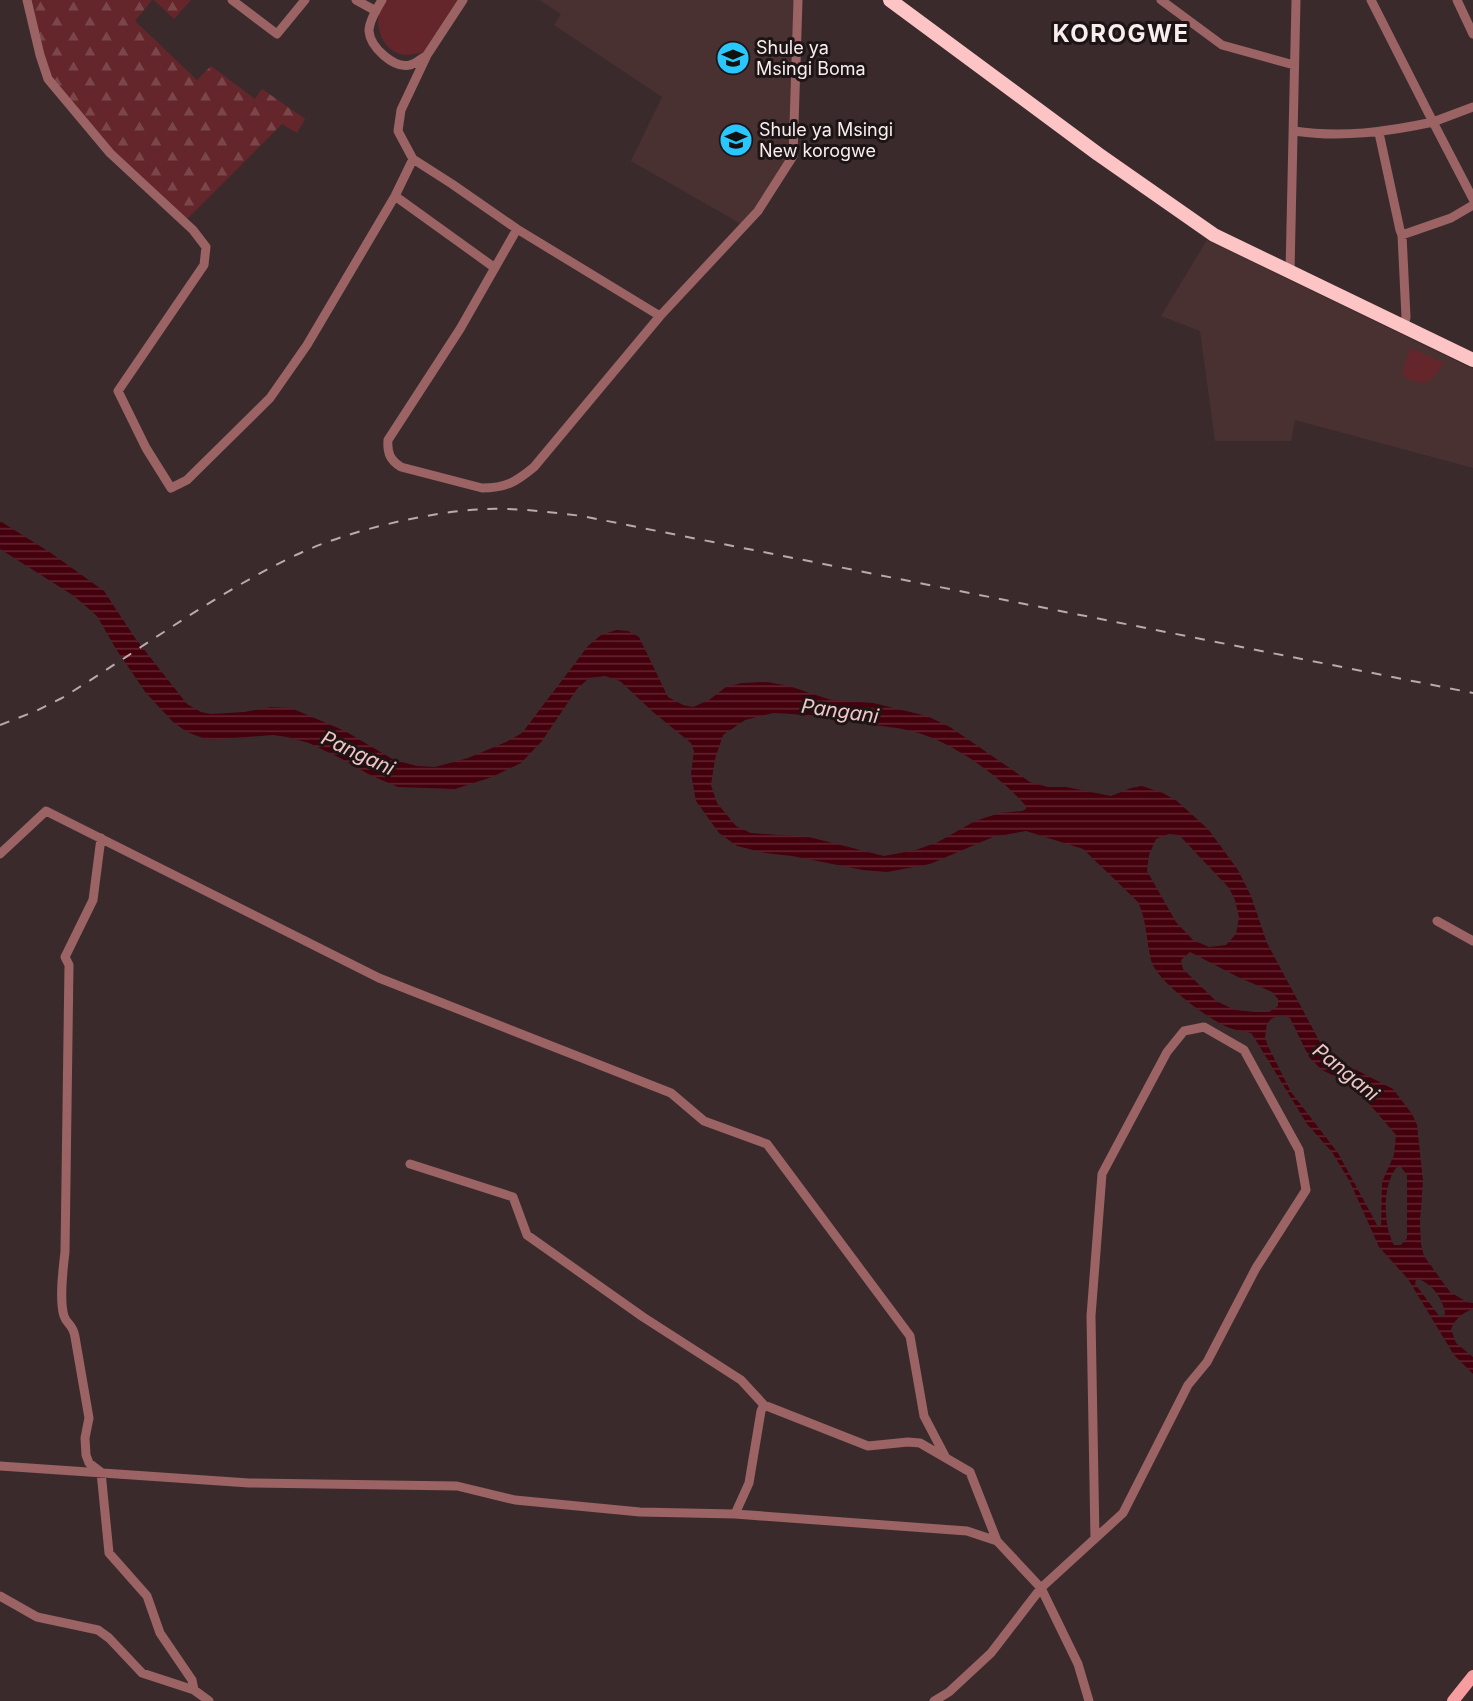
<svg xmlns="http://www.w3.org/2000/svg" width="1473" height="1701" font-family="Inter,sans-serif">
  <defs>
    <pattern id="forest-firs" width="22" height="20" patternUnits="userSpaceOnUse" patternTransform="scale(1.5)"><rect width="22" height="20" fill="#64262b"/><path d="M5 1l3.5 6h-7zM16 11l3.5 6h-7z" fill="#7b464a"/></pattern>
    <pattern id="water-rules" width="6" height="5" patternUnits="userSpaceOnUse" patternTransform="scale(1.5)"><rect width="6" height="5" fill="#45000d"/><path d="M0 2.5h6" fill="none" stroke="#612631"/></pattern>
  </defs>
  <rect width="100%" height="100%" fill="#3b2a2b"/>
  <path fill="#493131" d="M539,0H795L790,155L756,209L741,224L631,161L662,97L554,25L561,14Z
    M1207,240L1473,369V468L1295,420L1291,441H1215L1200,331L1161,316Z"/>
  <path fill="#64262b" d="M386,0H459L424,52C418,53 411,55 404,55C385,52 375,31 379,13C380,9 384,4 386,0Z
    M1410,348L1444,363C1430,381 1430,388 1406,378L1403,372Z"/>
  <path fill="url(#forest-firs)" d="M32,0H152L135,21L197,80L211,66L255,99L262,89L305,119L297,133L282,124L186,220L113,151L51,77L42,54Z
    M154,0H191L174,19Z"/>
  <path fill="url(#water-rules)" fill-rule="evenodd" d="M0,521L51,553L104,591L135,638L187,704L201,712L211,714L244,712L271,707L291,708L345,731L394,760L417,766L435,767L468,758L506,742L522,733L588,646L601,635L616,630L628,631L639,637L668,697L683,705L693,707L709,700L726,687L742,683L767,682L789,686L831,700L873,703L927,716L950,727L1030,782L1048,787H1066L1111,796L1131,788L1142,786L1163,793L1177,801L1208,829L1238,870L1251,896L1267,943L1322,1046L1337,1060L1393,1089L1412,1114L1417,1125L1423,1181L1420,1222L1421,1244L1424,1256L1450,1292L1467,1302L1473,1303V1309C1462,1313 1456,1318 1451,1329L1456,1343L1473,1357V1374L1454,1355L1408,1279L1379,1247L1350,1182L1332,1152L1307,1124L1252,1034C1245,1030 1238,1031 1230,1028C1210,1021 1156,981 1151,960C1146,940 1147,921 1138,902L1083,849L1026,831L993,837L930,864L887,872L863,870L792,856L765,853L737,846L719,833L696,801L691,774L694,751L691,743L653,712L620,681L605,676L589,678L577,689L542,741L521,763L492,777L455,789L398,787L370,775L342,759L309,743L287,737L273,735L208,740L187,732L173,722L146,693L116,649L97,616L74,596L0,549ZM773,713C806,714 837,719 870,724C883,727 898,727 911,731C950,740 1000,776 1026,806V809L1022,811L1000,813L975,821L938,842L916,850L884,856L809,837L751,833L736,826L717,803L711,785L715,759L723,735L745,720ZM1169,834L1179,835L1229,888L1235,900L1239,917L1236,934L1226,945L1209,947L1193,940L1176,922L1147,871L1149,855L1156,839ZM1190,952L1236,976L1272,992L1278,999V1006L1269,1012H1255L1235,1010L1216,1001L1183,969L1181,960ZM1280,1015L1290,1018L1309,1057L1322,1070L1347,1082L1359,1092L1396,1135L1394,1155L1382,1182L1381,1226L1378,1227L1375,1221L1338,1153L1291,1092L1268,1046L1265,1037L1267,1024L1271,1019ZM1397,1167H1401L1407,1175V1238L1401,1245H1394C1383,1226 1382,1184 1397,1167ZM1419,1279C1434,1286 1441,1297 1445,1312L1444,1317H1440L1415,1284L1416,1280Z"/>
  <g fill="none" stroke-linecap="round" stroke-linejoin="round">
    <path stroke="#9b6364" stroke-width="9" d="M27,0L40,55L48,79L110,153L193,230L206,247L204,265L118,391L146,448L171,488L187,480L270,398L307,345L395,196L413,159
      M232,0L277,34L305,0
      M356,0L376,11
      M382,0C377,8 369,21 369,31C370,47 394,69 410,65C415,64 422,58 427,55
      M463,0L427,55L401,110L398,131L413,159L452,184L517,229L660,316
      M1161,0L1222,45L1294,65
      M1371,0L1433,122L1473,107
      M1457,0L1473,34
      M1294,131C1341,138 1387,132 1433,122L1473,199
      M1379,133L1400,230L1402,235L1406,317L1404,327
      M395,196L495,268
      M517,229L460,329L388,440C387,453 390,460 401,467L482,488C506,488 516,482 534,467L660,316L758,211L793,156L798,0
      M1402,235L1451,218L1473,205
      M1290,272L1296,0
      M101,838L93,900L65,957L69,965L65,1252C63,1269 59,1300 64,1316C67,1325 73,1324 75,1337L89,1418L85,1438L86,1455L89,1463L101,1472L109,1553L147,1596L160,1633L192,1680L194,1690
      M0,854L46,811L379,978L671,1093L704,1121L767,1144L910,1336L924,1416L946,1458
      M1437,921L1473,941
      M410,1164L513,1197L527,1235L643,1317L741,1380L764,1405L868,1446L908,1442L920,1443L970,1472L997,1541
      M0,1466L249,1483L457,1486L515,1500L640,1512L735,1514L967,1531L997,1541L1041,1588L1078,1664L1089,1701
      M735,1514L749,1483L761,1411L764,1405
      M0,1596L37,1617L98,1630L109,1638L142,1673L194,1690L209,1701
      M934,1701L949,1692L991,1653L1041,1588L1123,1513L1188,1385L1207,1362L1256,1268L1306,1190L1299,1150L1244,1050L1204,1027L1184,1031L1167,1052L1102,1174L1091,1316L1095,1539"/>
    <path stroke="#f79c9f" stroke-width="12" d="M1453,1701L1473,1676"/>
    <path stroke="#fcc4c4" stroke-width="14" d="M890,0L1098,154L1214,235L1473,360"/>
    <path stroke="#b9abab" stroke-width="2" stroke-dasharray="10 10" stroke-linecap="butt" d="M0,725L36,711L62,698C140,650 214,594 296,555C346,531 431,511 486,509C518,508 550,512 582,516L1473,693"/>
  </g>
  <defs>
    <g id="school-disc" transform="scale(1.725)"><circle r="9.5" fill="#28c8ff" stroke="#1d1515"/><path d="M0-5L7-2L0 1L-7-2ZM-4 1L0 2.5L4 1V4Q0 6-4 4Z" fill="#111"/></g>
  </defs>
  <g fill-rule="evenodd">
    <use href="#school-disc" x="733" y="58"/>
    <use href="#school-disc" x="736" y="140"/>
  </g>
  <g text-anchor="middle" stroke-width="6" stroke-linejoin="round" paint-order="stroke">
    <g font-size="18" fill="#f9eded" stroke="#1d1515" text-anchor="start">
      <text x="756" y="54">Shule ya<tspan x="756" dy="21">Msingi Boma</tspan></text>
      <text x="759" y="136">Shule ya Msingi<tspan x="759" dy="21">New korogwe</tspan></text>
    </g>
    <g font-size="20" font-style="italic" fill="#f3c5c5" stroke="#1d1515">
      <text transform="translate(840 711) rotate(8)" y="7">Pangani</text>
      <text transform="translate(358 753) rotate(25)" y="7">Pangani</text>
      <text transform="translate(1346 1072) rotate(39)" y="7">Pangani</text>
    </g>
    <g font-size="24" font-weight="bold" letter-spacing="1.5" fill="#f9eded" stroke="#1d1515">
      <text x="1121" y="42">KOROGWE</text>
    </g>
  </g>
</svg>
